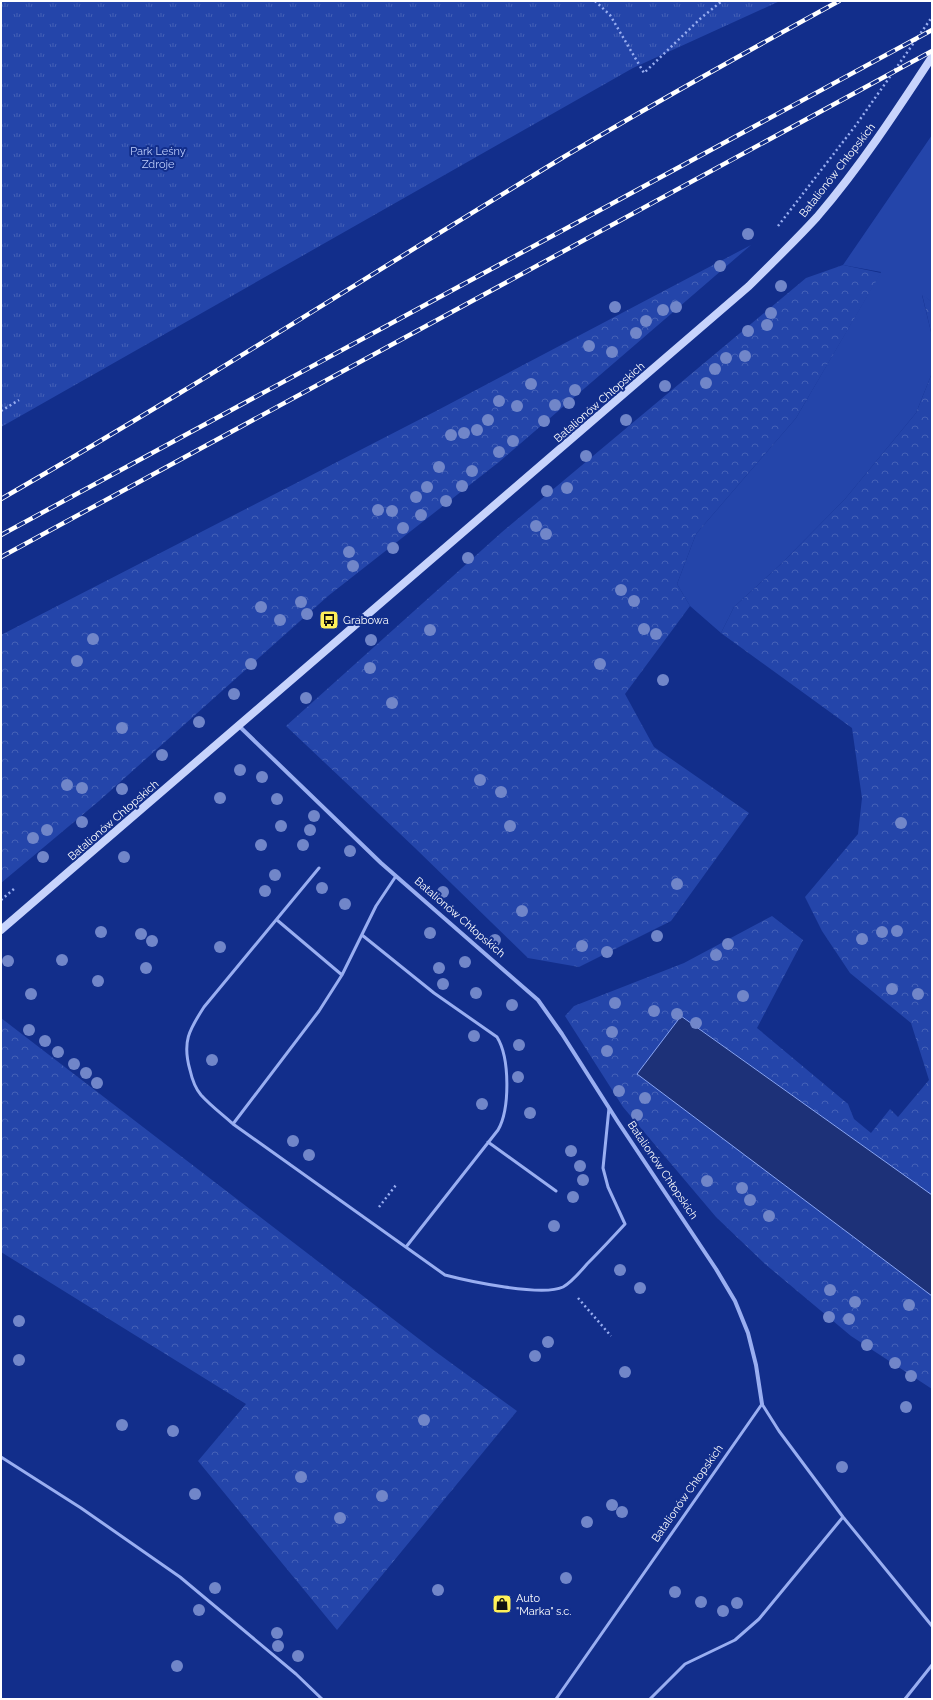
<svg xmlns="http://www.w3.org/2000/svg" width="933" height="1700" font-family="Raleway,sans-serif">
  <defs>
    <pattern id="forest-crowns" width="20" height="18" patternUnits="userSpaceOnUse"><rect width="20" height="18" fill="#2445aa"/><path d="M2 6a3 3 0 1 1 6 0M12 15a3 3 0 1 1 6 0" fill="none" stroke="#4561b7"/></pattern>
    <pattern id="park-tufts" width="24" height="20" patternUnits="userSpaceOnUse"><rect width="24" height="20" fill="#2445aa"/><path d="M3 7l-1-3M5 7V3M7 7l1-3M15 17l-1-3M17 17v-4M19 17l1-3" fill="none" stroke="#4561b7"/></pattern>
  </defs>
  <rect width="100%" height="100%" fill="#122e8b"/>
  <path fill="#2445aa" d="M932,135V302L922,295L932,336V373L916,413L845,499L782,563L734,607L721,633L690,606L677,584L696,534L796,418L881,272L843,265Z"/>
  <path fill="url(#forest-crowns)" d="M751,245L499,462L328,596L99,801L1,883V635L438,410Z
    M843,265L881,273L796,418L696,534L677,584L690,606L625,694L654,747L749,813L671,921L579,967L528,958L415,848L286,726L502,532L806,278Z
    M922,294L932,302V336Z
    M932,373V1195L682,1016L637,1074L932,1296V1389L851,1336L765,1264L716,1217L623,1107L565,1016L574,1006L684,963L772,916L803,940L757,1028L848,1104L854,1119L871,1133L890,1109L898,1117L929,1080L911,1023L850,973L822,931L805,897L858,834L862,798L852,728L721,633L734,607L782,563L845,499L916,413Z
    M1,1018L436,1352L517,1411L337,1630L198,1461L246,1404L1,1252Z"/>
  <path fill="url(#park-tufts)" d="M1,1H780L633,68L1,427Z"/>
  <path fill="#1d3178" stroke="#8aa6f4" d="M681,1016L932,1195V1296L637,1074Z"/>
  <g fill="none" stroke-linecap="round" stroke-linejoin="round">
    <path stroke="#99aef1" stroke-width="2.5" stroke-dasharray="2 3" stroke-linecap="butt" d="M595,1L610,15L644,73L701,18L722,1
      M778,226L856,125L932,17
      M1,411L19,400
      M1,900L15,888
      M379,1207L396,1185
      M578,1298L611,1336"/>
    <path stroke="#99aef1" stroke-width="3" d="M396,876L376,906L342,975L319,1011L233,1124L445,1275C468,1281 542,1297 563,1287C572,1282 580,1272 587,1264C600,1251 613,1237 625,1224L608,1187L603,1168L609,1108
      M277,920L342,975
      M362,935L434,993L497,1037C510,1058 510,1109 498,1130L406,1247
      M233,1124C223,1115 211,1106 201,1095C195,1088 192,1079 190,1070C182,1042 189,1030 204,1007L319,868
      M488,1142L556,1191
      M1,1457L81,1508L180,1577L296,1674L322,1699
      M556,1699L762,1404L779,1431L843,1517L932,1626
      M650,1699L685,1664L735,1640L759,1619L843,1517
      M905,1699L932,1665"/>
    <path stroke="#99aef1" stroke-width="4" d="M239,726L381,863L538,1000L562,1034L618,1122L716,1269L735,1301L748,1333L756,1365L762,1404"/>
    <path stroke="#c7d3fc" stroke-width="8" d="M1,930L749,286C772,263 795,241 817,217C860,167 896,112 932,57"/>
    <g stroke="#fff" stroke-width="4.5">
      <path id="rail" d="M1,499C191,390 375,271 562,158C653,104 746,52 839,1
        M1,535L932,30
        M1,557L932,51"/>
    </g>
    <use href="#rail" stroke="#122e8b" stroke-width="3" stroke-dasharray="9" stroke-linecap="butt"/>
  </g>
  <g fill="#7186c9">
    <circle cx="748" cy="234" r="6"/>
    <circle cx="720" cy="266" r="6"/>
    <circle cx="781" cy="286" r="6"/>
    <circle cx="615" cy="307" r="6"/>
    <circle cx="676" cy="307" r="6"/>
    <circle cx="663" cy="310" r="6"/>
    <circle cx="771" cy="313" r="6"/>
    <circle cx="646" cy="321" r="6"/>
    <circle cx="767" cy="325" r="6"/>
    <circle cx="748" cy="331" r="6"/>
    <circle cx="636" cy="333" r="6"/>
    <circle cx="589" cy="346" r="6"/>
    <circle cx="612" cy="352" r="6"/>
    <circle cx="745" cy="356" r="6"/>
    <circle cx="726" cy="358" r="6"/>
    <circle cx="715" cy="369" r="6"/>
    <circle cx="706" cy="383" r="6"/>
    <circle cx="531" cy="384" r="6"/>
    <circle cx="665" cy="386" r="6"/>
    <circle cx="575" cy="390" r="6"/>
    <circle cx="499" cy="401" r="6"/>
    <circle cx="569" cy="403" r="6"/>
    <circle cx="555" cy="405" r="6"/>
    <circle cx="517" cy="406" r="6"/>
    <circle cx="488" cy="420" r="6"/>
    <circle cx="626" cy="420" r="6"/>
    <circle cx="544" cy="421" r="6"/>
    <circle cx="477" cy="430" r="6"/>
    <circle cx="464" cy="433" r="6"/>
    <circle cx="451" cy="435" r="6"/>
    <circle cx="513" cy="441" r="6"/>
    <circle cx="499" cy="452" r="6"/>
    <circle cx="586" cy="456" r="6"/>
    <circle cx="439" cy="467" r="6"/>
    <circle cx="472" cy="471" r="6"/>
    <circle cx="462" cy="486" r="6"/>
    <circle cx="427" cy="487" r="6"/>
    <circle cx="567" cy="488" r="6"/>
    <circle cx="547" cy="491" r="6"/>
    <circle cx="416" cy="497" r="6"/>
    <circle cx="446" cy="501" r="6"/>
    <circle cx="378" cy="510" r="6"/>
    <circle cx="392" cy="511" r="6"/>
    <circle cx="421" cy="515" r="6"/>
    <circle cx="536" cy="526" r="6"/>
    <circle cx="403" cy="528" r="6"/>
    <circle cx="546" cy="534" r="6"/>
    <circle cx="393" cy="548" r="6"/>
    <circle cx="349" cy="552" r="6"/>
    <circle cx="468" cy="558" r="6"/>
    <circle cx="353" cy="566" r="6"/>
    <circle cx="621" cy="590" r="6"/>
    <circle cx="634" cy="601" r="6"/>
    <circle cx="301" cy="602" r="6"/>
    <circle cx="261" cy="607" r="6"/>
    <circle cx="307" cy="614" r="6"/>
    <circle cx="280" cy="620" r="6"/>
    <circle cx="644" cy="629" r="6"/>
    <circle cx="430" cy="630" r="6"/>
    <circle cx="656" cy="634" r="6"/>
    <circle cx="93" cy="639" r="6"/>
    <circle cx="371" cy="640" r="6"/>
    <circle cx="77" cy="661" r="6"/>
    <circle cx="251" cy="664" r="6"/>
    <circle cx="600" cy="664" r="6"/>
    <circle cx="370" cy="668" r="6"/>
    <circle cx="663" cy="680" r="6"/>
    <circle cx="234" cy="694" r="6"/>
    <circle cx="306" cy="698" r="6"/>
    <circle cx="392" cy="703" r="6"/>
    <circle cx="199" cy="722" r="6"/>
    <circle cx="122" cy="728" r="6"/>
    <circle cx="162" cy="755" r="6"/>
    <circle cx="240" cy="770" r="6"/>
    <circle cx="262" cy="777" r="6"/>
    <circle cx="480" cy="780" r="6"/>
    <circle cx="67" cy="785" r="6"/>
    <circle cx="82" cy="788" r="6"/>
    <circle cx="122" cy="789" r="6"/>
    <circle cx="501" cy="792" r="6"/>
    <circle cx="220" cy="798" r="6"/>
    <circle cx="277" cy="799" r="6"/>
    <circle cx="314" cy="816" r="6"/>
    <circle cx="82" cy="822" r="6"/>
    <circle cx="901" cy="823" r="6"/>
    <circle cx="281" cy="826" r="6"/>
    <circle cx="510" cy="826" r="6"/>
    <circle cx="47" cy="830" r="6"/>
    <circle cx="310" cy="830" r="6"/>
    <circle cx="33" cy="838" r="6"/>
    <circle cx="261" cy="845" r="6"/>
    <circle cx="303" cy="845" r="6"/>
    <circle cx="350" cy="851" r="6"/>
    <circle cx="43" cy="857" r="6"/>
    <circle cx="124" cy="857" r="6"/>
    <circle cx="275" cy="875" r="6"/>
    <circle cx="677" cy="884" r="6"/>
    <circle cx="322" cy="888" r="6"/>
    <circle cx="265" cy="891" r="6"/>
    <circle cx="443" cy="892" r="6"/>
    <circle cx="345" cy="904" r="6"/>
    <circle cx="522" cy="911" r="6"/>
    <circle cx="897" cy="931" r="6"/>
    <circle cx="101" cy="932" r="6"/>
    <circle cx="882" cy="932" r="6"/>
    <circle cx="430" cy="933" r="6"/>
    <circle cx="141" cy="934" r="6"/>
    <circle cx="657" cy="936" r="6"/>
    <circle cx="862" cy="939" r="6"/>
    <circle cx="495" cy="940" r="6"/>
    <circle cx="152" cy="941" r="6"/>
    <circle cx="728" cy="944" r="6"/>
    <circle cx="582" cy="946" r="6"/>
    <circle cx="220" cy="947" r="6"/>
    <circle cx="607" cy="952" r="6"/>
    <circle cx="716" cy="955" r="6"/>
    <circle cx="62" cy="960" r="6"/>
    <circle cx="8" cy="961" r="6"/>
    <circle cx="465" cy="962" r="6"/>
    <circle cx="146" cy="968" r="6"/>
    <circle cx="439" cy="968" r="6"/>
    <circle cx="98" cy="981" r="6"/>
    <circle cx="443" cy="984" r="6"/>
    <circle cx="892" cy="989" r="6"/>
    <circle cx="476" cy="993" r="6"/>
    <circle cx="31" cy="994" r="6"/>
    <circle cx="918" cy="994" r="6"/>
    <circle cx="743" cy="996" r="6"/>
    <circle cx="615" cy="1003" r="6"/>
    <circle cx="512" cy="1005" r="6"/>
    <circle cx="654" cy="1011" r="6"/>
    <circle cx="677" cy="1014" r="6"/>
    <circle cx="696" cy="1023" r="6"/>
    <circle cx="29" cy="1030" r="6"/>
    <circle cx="612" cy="1032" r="6"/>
    <circle cx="474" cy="1036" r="6"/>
    <circle cx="45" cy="1041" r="6"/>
    <circle cx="519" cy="1045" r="6"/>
    <circle cx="607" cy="1051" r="6"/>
    <circle cx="58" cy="1052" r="6"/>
    <circle cx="212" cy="1060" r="6"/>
    <circle cx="74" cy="1064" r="6"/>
    <circle cx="86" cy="1073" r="6"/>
    <circle cx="518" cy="1077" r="6"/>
    <circle cx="97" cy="1083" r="6"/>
    <circle cx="619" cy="1091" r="6"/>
    <circle cx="645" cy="1098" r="6"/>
    <circle cx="482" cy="1104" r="6"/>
    <circle cx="530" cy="1113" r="6"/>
    <circle cx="637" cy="1115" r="6"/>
    <circle cx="293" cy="1141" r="6"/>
    <circle cx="571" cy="1151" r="6"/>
    <circle cx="309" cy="1155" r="6"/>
    <circle cx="580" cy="1166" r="6"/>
    <circle cx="583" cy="1180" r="6"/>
    <circle cx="707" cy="1181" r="6"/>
    <circle cx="742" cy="1188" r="6"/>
    <circle cx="573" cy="1197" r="6"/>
    <circle cx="750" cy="1200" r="6"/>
    <circle cx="769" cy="1216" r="6"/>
    <circle cx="554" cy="1226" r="6"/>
    <circle cx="620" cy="1270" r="6"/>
    <circle cx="640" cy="1288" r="6"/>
    <circle cx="830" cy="1290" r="6"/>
    <circle cx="855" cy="1302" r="6"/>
    <circle cx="909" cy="1305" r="6"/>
    <circle cx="829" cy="1317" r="6"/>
    <circle cx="849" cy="1319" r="6"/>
    <circle cx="19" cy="1321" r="6"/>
    <circle cx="548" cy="1342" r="6"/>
    <circle cx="867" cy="1345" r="6"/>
    <circle cx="535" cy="1356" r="6"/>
    <circle cx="19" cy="1360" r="6"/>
    <circle cx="895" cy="1363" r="6"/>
    <circle cx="625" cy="1372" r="6"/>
    <circle cx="911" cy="1376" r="6"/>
    <circle cx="906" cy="1407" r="6"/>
    <circle cx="424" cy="1420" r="6"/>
    <circle cx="122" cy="1425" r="6"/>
    <circle cx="173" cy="1431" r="6"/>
    <circle cx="842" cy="1467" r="6"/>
    <circle cx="301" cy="1477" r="6"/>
    <circle cx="195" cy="1494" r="6"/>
    <circle cx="382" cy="1496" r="6"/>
    <circle cx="612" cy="1505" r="6"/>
    <circle cx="622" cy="1512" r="6"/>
    <circle cx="340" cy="1518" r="6"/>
    <circle cx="587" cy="1522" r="6"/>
    <circle cx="566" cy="1578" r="6"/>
    <circle cx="215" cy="1588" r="6"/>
    <circle cx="438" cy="1590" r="6"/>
    <circle cx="675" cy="1592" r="6"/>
    <circle cx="701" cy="1602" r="6"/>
    <circle cx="737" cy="1603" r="6"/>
    <circle cx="199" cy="1610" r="6"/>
    <circle cx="723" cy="1611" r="6"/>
    <circle cx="277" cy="1633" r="6"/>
    <circle cx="278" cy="1646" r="6"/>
    <circle cx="298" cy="1656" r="6"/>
    <circle cx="177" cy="1666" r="6"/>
  </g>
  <defs>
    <g id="bus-square" transform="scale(1)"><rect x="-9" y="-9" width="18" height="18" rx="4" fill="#fff159" stroke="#122e8b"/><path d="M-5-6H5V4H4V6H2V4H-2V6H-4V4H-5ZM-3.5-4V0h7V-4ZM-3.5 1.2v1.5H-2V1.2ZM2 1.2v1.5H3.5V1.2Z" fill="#111"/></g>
    <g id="shop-square" transform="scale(1)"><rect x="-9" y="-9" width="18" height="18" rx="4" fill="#fff159" stroke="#122e8b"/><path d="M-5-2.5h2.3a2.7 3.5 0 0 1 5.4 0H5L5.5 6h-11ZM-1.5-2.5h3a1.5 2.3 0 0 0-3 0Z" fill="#111"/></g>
  </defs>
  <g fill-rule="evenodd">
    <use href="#bus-square" x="329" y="620"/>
    <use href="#shop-square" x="502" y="1604"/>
  </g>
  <g text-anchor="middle" stroke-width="4" stroke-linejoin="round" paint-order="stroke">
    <g font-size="11" fill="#bfcefc" stroke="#122e8b">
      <text x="158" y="155">Park Leśny<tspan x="158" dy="13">Zdroje</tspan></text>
    </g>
    <g font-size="11" fill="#fff" stroke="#122e8b">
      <text transform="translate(837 170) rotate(-52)" y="4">Batalionów Chłopskich</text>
      <text transform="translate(599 402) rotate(-41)" y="4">Batalionów Chłopskich</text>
      <text transform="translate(113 820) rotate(-41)" y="4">Batalionów Chłopskich</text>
      <text transform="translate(460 917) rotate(41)" y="4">Batalionów Chłopskich</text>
      <text transform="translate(663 1170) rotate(56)" y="4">Batalionów Chłopskich</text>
      <text transform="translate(687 1493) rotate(-55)" y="4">Batalionów Chłopskich</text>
    </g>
    <g font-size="11" fill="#fff" stroke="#122e8b" text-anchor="start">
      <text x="343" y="624">Grabowa</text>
      <text x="516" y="1602">Auto<tspan x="516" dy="13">"Marka" s.c.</tspan></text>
    </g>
  </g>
  <rect width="933" height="1700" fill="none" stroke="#ffffff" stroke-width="4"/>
</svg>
